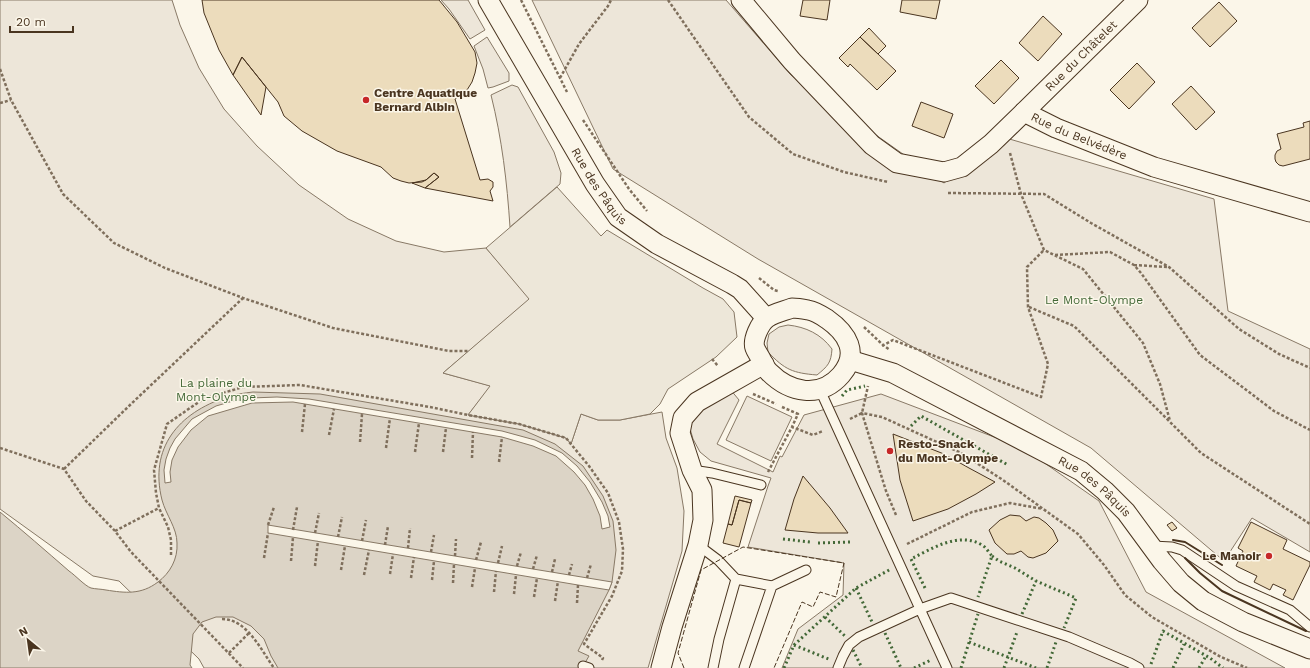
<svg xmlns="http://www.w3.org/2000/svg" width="1310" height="668" font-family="'Work Sans',sans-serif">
  <rect width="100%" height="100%" fill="#fbf6e9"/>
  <path fill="#ede6d9" stroke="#887966" d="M0,0H172L180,25L199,68L224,109L257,146L299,185L348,219L396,241L444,252L486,248L530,299L443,373L491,386L468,415L519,424L566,438L571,444L581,414L598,420H620L662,412L666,438L677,468L684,511L682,551L648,668H204L199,659L119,581L93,576L0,509Z
    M441,0H468L485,30L470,39L449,9Z
    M532,0H726L791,75L944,183L1006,138L1214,199L1228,311L1310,349V552L1252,518L1224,561L1091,448L758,259L613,169Z
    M487,37L509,73V81L493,87L488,88L483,69L474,46Z
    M512,85L518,87L554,152L561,173L560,184L510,227C507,182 502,139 491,95Z
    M788,325C806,327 821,334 832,349C831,363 828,366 817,375C793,373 785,370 768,352L767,343L769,334L779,327Z
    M730,389L739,400L717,444L773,472L780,456L782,457L804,415L881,394L1023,448L1099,501L1146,592L1285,668H782L798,629L843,595L844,563L748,547L768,486L771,478L711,461L700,452L693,439L689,425L694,411Z
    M747,396L792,417L771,461L726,440Z"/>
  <path fill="#ede7d9" stroke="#887966" d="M557,187L601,236L607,230L703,288L723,299L734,312L737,337L716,357L668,389L660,404L650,414L620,420H598L581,414L571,444L566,438L519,424L468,415L490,386L443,373L529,299L486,248Z"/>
  <path fill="#dcd4c6" stroke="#887966" d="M253,392L320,394L523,430L555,444L583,466L603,496L613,521L616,550L612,582L609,590L578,651L589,656L582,668H278L271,656L264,639L251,626L233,617H216L202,622L193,634L190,665L192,668H0V512C23,531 46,551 69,571C75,575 85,586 91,588C95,589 101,589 106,590C125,593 141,595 158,582C170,573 178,559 177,543C177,528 166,515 162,500C149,448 178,413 227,397C235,394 245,393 253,392Z"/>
  <path fill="#fbf6e9" stroke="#887966" d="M277,397L309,399L502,431L535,440L562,453L577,466L590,482L602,502L608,516L610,527L602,529L600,516L593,499L585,485L574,472L556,456L533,446L502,437L293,402L252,403L208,416L191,430L178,447L172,460L170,472L171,482L165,483L164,470L166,459L170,448L175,439L192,419L216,406L233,401L251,398Z
    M268,525L533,569L612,582L609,590L578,585L268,533Z"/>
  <path fill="#ecdcbc" stroke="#4a3520" d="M202,0H439L457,22L475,52L477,63L475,73L472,82L467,90L455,99L480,180L488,179L493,182V187L490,191L493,201L425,188L439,177L434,173L426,180L422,182L409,183L401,181L393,178L381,167L337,151L302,131L284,116L278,102L242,57L233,75L219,50L204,13Z
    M803,0H830L827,20L800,16Z
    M902,0H940L936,19L900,12Z
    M1219,2L1237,21L1210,47L1192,28Z
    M1043,16L1062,34L1038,61L1019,43Z
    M869,28L886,46L878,54L860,37Z
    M860,37L896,71L877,90L850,64L848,67L839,58Z
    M242,57L266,87L261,115L233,75Z
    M1001,60L1019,78L994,104L975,86Z
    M1137,63L1155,82L1129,109L1110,90Z
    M1191,86L1215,112L1196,130L1172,104Z
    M921,102L953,114L944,138L912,126Z
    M1310,121V159L1283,166L1279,165L1276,162L1275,159V155L1277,151L1281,149L1277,134L1304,127L1303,123Z
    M434,173L439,177L425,188L412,183L426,180Z
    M893,434L944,454L969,468L995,482L976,494L948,509L913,521L900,480Z
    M803,476L830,508L848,533H818L785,530L794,499Z
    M735,496L752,500L751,503L739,500L732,525L728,524Z
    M739,500L751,503L739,547L723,543L728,524L732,525Z
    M1010,515L1020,516L1026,521L1034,517L1039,518L1046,523L1053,530L1058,541L1046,553L1033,558L1028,557L1021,551L1014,554H1007L995,543L989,530L1000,520Z
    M1172,522L1177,528L1172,531L1167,525Z
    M1251,522L1287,540L1283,549L1310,562V565L1293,600L1283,595L1286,590L1273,584L1270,590L1254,582L1257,576L1236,566L1243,551L1238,548Z"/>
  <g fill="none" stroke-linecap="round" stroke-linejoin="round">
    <g stroke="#4a3520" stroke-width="11">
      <path id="lane" d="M820,390L947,668
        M692,470L712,473L761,485
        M698,545L718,560L736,579L772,586L744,668
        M1152,546L1172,547L1182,550L1236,586L1290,610L1310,627
        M772,586L806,570
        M583,666L589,668
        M713,668L719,639L736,579
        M838,668L843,656L849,645L859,637L920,609L951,598L1069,637L1130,663L1139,668"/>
    </g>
    <g stroke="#4a3520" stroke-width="21">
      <g id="street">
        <path id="s1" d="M488,0L595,184L618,217L657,244L732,284L740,289L766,318"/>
        <path id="s2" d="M741,0L792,61L872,145L897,163L944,172L962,167L991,144L1024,112L1056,128L1154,167L1310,212"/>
        <path id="s3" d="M1024,112L1138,0"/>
        <path d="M792,308C797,308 803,309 808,310C814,311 821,315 827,319C847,333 860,353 841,375C820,399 790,393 769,372C765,368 763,363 761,359C759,355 756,351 755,348C752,340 760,323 767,318C774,313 784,311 792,308Z"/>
        <path id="s4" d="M850,360L893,373L1081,471L1105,491L1126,512L1162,561L1181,583L1203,601L1243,622L1310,649"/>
        <path d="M661,668L672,627L698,545L703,520L702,490L692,470L680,433L683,418L697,402L764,364"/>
      </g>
    </g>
    <path stroke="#7f6f5c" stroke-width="2.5" stroke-dasharray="3 2" stroke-linecap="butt" d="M521,0L567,92
      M668,0L749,117L793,154L844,172L888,182
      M0,69L11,100L63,194L114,243L165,268L243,298L333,328L449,351H469
      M560,78L579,44L608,6L611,0
      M0,103L11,100
      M583,120L629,189L647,211
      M1010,153L1021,194L1044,250L1083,269L1143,343L1160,384L1170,421
      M948,193L1044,194L1091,223L1169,267L1239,329L1279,354L1310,368
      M1055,255L1110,252L1134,265L1141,273L1200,355L1274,411L1310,430
      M1134,265L1167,267
      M759,278L774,290L778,291
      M1029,307L1074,326L1201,453L1310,524
      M864,327L883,345L890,350
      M882,346L893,340L1041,397L1048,364L1028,307L1027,267L1044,250
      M712,359L718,366
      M753,394L776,404
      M782,407L798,414L792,427
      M850,419L862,413L868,386
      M302,432L305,404
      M329,435L334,409
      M360,442L362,414
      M0,448L64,469L86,501L115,531L131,552L243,668
      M386,448L390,418
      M415,452L419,423
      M443,452L446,428
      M472,458L473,432
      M499,462L502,437
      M64,469L130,405L243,298
      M768,472L792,427L813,435L823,431
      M896,515L886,491L862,413L882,417L961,453L1003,480L1078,534L1104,565L1125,595L1152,617L1221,657L1247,668
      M268,525L274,507
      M293,530L297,507
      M115,531L159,508
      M315,533L319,513
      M338,537L342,517
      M362,541L366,520
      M907,544L972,512L1010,503L1043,509
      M385,545L388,526
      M408,548L410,528
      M431,552L434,535
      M171,555V540L168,527L159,508L156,493L154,470L167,424L203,399L243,387L300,385L430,407L468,415L519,424L566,438L589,466L608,493L619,522L623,549L622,571L612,596L584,644L603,658L602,660
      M455,556L456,539
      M264,558L268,533
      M476,560L481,542
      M291,561L293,537
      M498,563L502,546
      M315,566L318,541
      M517,566L521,552
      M533,569L537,555
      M341,570L345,546
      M552,572L555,559
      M390,574L393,554
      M364,575L369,550
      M569,575L572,564
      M411,578L414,557
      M587,578L591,564
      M432,580L434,561
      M453,583L454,564
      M472,587L475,568
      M494,592L496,571
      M514,594L516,575
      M534,597L537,578
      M555,601L558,581
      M577,603L578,585
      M222,619C247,619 261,650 274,668
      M229,653L249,633"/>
    <use href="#lane" stroke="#fbf6e9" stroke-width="9"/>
    <use href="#street" stroke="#fbf6e9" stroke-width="19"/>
    <path stroke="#436837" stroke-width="3" stroke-dasharray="2 3" stroke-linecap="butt" d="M842,396L847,390L865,386
      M911,426L921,416L1008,465
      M783,539L810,542
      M818,543L850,542
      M992,556L999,561L1015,568L1036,581L1076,598L1064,628
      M856,588L872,622
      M925,588L911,559C931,549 959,531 982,545C986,547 989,553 992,556L978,597
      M1022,614L1036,581
      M825,617L846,637
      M885,633L901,668
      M969,642L1036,668
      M794,645L831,660
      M853,650L862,668
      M1151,664L1163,631L1210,658L1223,668
      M784,668L794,645L856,588L891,569
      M914,668L931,660
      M961,668L978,614
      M1004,668L1017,632
      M1047,668L1056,642
      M1173,668L1184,644
      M1199,668L1206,656"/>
    <path stroke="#4a3520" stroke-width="1" stroke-dasharray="5 2" stroke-linecap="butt" d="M684,668L678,653L701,570L743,547L844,563L836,597L820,592L813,607L802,602L774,668"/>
    <path stroke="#4a3520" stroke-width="2" d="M1173,540L1185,542L1222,565
      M1185,558L1200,573L1222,591L1306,631"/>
  </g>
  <g fill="#c62828" stroke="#fbf6e9" stroke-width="1.5">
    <circle cx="366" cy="100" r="4"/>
    <circle cx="890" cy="451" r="4"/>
    <circle cx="1269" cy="556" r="4"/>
  </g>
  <g text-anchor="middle" stroke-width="3" stroke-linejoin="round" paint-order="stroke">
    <g font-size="12" fill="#4a3520" stroke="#fbf6e9">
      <text dy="4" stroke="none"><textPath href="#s3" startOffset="80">Rue du Châtelet</textPath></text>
      <text dy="4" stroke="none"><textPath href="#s2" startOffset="436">Rue du Belvédère</textPath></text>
      <text dy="4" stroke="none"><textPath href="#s1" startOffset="217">Rue des Pâquis</textPath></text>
      <text dy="4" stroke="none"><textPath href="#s4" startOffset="277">Rue des Pâquis</textPath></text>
    </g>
    <g font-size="12" font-weight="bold" fill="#4a3520" stroke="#fbf6e9" text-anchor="start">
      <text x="374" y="97">Centre Aquatique<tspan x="374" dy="14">Bernard Albin</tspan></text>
      <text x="898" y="448">Resto-Snack<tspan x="898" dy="14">du Mont-Olympe</tspan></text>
      <text x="1261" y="560" text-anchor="end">Le Manoir</text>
    </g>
    <g font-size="12" fill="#436837" stroke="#fbf6e9">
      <text x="1094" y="304">Le Mont-Olympe</text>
      <text x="216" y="387">La plaine du<tspan x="216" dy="14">Mont-Olympe</tspan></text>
    </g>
  </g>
  <g transform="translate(28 640) rotate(331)" stroke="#fbf6e9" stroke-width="3" paint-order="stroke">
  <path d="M0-3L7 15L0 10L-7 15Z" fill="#4a3520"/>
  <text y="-6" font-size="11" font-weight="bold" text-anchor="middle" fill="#4a3520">N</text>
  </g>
  <path d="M10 26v6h63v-6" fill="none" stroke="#4a3520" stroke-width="2"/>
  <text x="16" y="26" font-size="12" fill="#4a3520" stroke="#fbf6e9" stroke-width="3" paint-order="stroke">20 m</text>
</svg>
